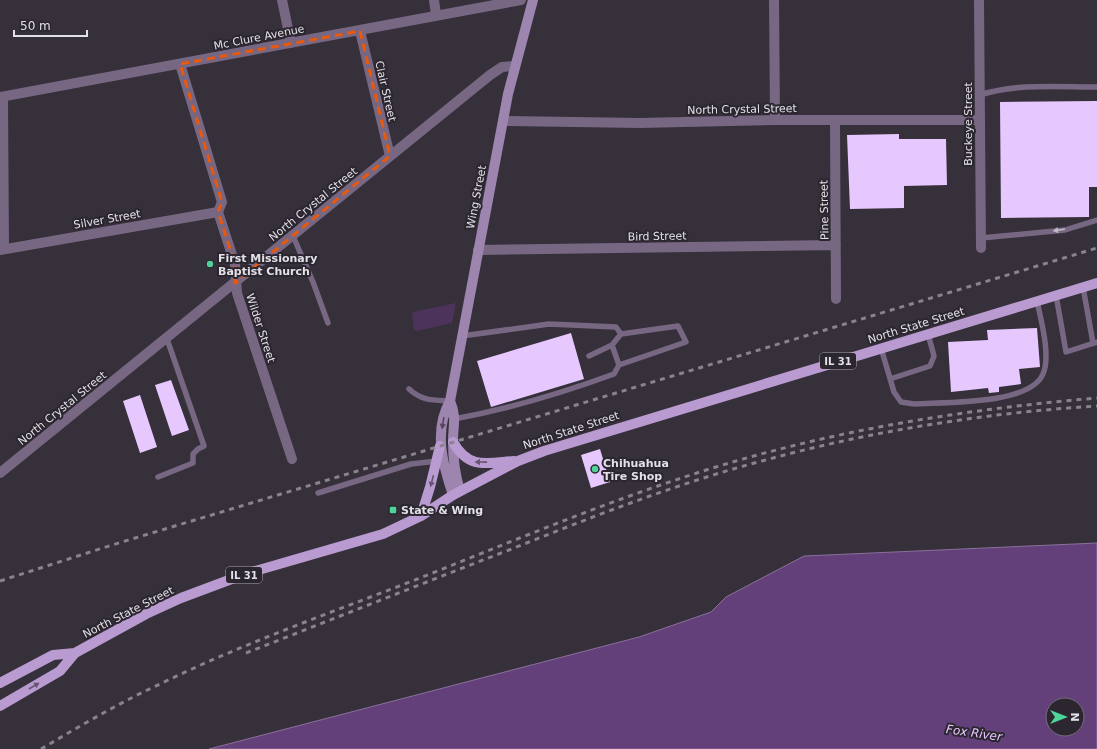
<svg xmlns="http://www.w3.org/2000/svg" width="1097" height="749" font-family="'DejaVu Sans',sans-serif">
  <rect width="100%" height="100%" fill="#35303a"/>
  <path fill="#4b335b" d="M456,303L452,323L417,331L414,330L412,312Z"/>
  <path fill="#63407a" stroke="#8a709b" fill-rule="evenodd" d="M1097,543V749H209L639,637L711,612L726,597L804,556ZM1053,705H1077V729H1053Z"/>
  <path fill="#e7c8fe" d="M1097,101V187H1089V217L1001,218L1000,102Z
    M899,134V139H946L947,185L904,186V208L850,209L847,135Z
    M1037,328L1040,367L1019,369L1021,384L999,387V392L989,393L988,388L951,392L948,342L988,340L987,330Z
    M571,333L584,379L491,407L477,361Z
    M171,380L189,430L172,436L155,385Z
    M140,395L157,447L140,453L123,401Z
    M600,449L610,482L591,488L581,455Z"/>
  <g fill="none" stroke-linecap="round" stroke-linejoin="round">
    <path stroke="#776782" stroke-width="5.5" d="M980,95C1017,83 1059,87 1097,87
      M293,236L313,282L328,323
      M981,238L1065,230L1097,220
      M1083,287L1093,343
      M1056,295L1066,352L1097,342
      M462,336L549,324L616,327L621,334L612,345L589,356
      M612,345L619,365L686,342L678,326L621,334
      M881,348L894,392L901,402L914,404C945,402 1030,405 1043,374C1051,356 1041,320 1037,301
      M890,379L930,366L934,356L928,334
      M409,389C422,401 433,400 450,401
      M454,419C509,409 562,393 614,374L619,365
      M158,477L193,463V454L198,449L204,446L167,339
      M318,493L411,464L437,461"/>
    <path stroke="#776782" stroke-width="10" d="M282,0L291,43
      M434,0L436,15
      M774,0L775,120
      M979,0L981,248
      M360,31L390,156
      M180,64L222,202L218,212L235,264L237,293L292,459
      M0,97L521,0
      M3,97L4,249
      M504,121L640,123L775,120H980
      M835,121L836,299
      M0,250L218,212
      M478,250L836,245
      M0,473L490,75L502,67L514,66"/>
    <path stroke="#9d85af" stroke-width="10" d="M450,401C457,417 453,425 453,441C453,458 455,475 460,491
      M453,495C443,465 433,431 450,401L508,94L533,0"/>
    <path stroke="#ba9bd1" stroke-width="10" d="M453,442C469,470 487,463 514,461
      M421,516L430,487L440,446
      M0,683L53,655L75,653
      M0,706L60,671L75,653L146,614L181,598L245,574L383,534L421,516L453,495L518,461L544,451L1097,283"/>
    <path stroke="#88838c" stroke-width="3" stroke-dasharray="5 5" stroke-linecap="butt" d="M0,581L112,545L1097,248
      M246,653C333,619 421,584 509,550C592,517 675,484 762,461C871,431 984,413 1097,406
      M41,749C80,726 119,703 160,684C244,643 333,612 420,578C518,539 615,498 716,467C840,429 968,409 1097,398"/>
  </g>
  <defs><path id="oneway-solid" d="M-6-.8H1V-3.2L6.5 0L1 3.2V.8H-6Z"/></defs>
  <use fill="#beb6c4" href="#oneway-solid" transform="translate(1059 230) rotate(172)"/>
  <use fill="#53475c" href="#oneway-solid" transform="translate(443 423) rotate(99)"/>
  <g fill="#645570">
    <use href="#oneway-solid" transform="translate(481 462) rotate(-179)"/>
    <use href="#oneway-solid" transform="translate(432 481) rotate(104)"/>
    <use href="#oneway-solid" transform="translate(34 686) rotate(-30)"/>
  </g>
  <path fill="none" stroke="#e8590c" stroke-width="3" stroke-dasharray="8 5" stroke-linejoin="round" d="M360,31L390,156L235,283V264L218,212L222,202L180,64Z"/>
  <g fill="#50d398" stroke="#2b2630" stroke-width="1.5">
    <circle cx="210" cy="264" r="4"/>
    <circle cx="595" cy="469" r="4"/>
    <rect x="389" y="506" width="8" height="8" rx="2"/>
  </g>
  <g text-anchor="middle" stroke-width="4" stroke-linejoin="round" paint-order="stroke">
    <g fill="#2b2630" stroke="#aca8b0" stroke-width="1">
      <rect x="820" y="353" width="36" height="16" rx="3"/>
      <rect x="226" y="567" width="36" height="16" rx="3"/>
    </g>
    <g font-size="10" font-weight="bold" fill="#e4e0e7">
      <text x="838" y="365">IL 31</text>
      <text x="244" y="579">IL 31</text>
    </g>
    <g font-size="11" fill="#e4e0e7" stroke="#2b2630">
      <text transform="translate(259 37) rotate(-11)" y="4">Mc Clure Avenue</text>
      <text transform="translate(386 91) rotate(77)" y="4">Clair Street</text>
      <text transform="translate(742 109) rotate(-1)" y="4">North Crystal Street</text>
      <text transform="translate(968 124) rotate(-90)" y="4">Buckeye Street</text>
      <text transform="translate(476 197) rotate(-79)" y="4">Wing Street</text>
      <text transform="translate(313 204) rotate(-39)" y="4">North Crystal Street</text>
      <text transform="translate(824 210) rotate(-91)" y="4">Pine Street</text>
      <text transform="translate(107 219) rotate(-10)" y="4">Silver Street</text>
      <text transform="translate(657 236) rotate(-1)" y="4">Bird Street</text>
      <text transform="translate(916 325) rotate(-17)" y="4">North State Street</text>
      <text transform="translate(261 328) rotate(72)" y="4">Wilder Street</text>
      <text transform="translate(62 408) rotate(-39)" y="4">North Crystal Street</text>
      <text transform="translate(571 430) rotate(-18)" y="4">North State Street</text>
      <text transform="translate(128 612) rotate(-27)" y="4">North State Street</text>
    </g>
    <g font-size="11" font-weight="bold" fill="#e4e0e7" stroke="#2b2630" text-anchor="start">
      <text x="218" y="262">First Missionary<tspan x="218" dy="13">Baptist Church</tspan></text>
      <text x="603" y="467">Chihuahua<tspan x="603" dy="13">Tire Shop</tspan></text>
      <text x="401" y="514">State &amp; Wing</text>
    </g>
    <g font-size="12" font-style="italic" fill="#e3c5f9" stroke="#2b2630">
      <text transform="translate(974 733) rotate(8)" y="4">Fox River</text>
    </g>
  </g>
  <g transform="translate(1065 717) rotate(90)"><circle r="19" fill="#2b2630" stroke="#757079"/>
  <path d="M0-3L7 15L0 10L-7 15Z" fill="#50d398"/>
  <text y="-6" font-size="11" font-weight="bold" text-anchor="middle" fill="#e4e0e7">N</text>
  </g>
  <path d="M14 30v6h73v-6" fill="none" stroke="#e4e0e7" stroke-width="2"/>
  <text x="20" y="30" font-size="12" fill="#e4e0e7" stroke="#2b2630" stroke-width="3" paint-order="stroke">50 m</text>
</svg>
